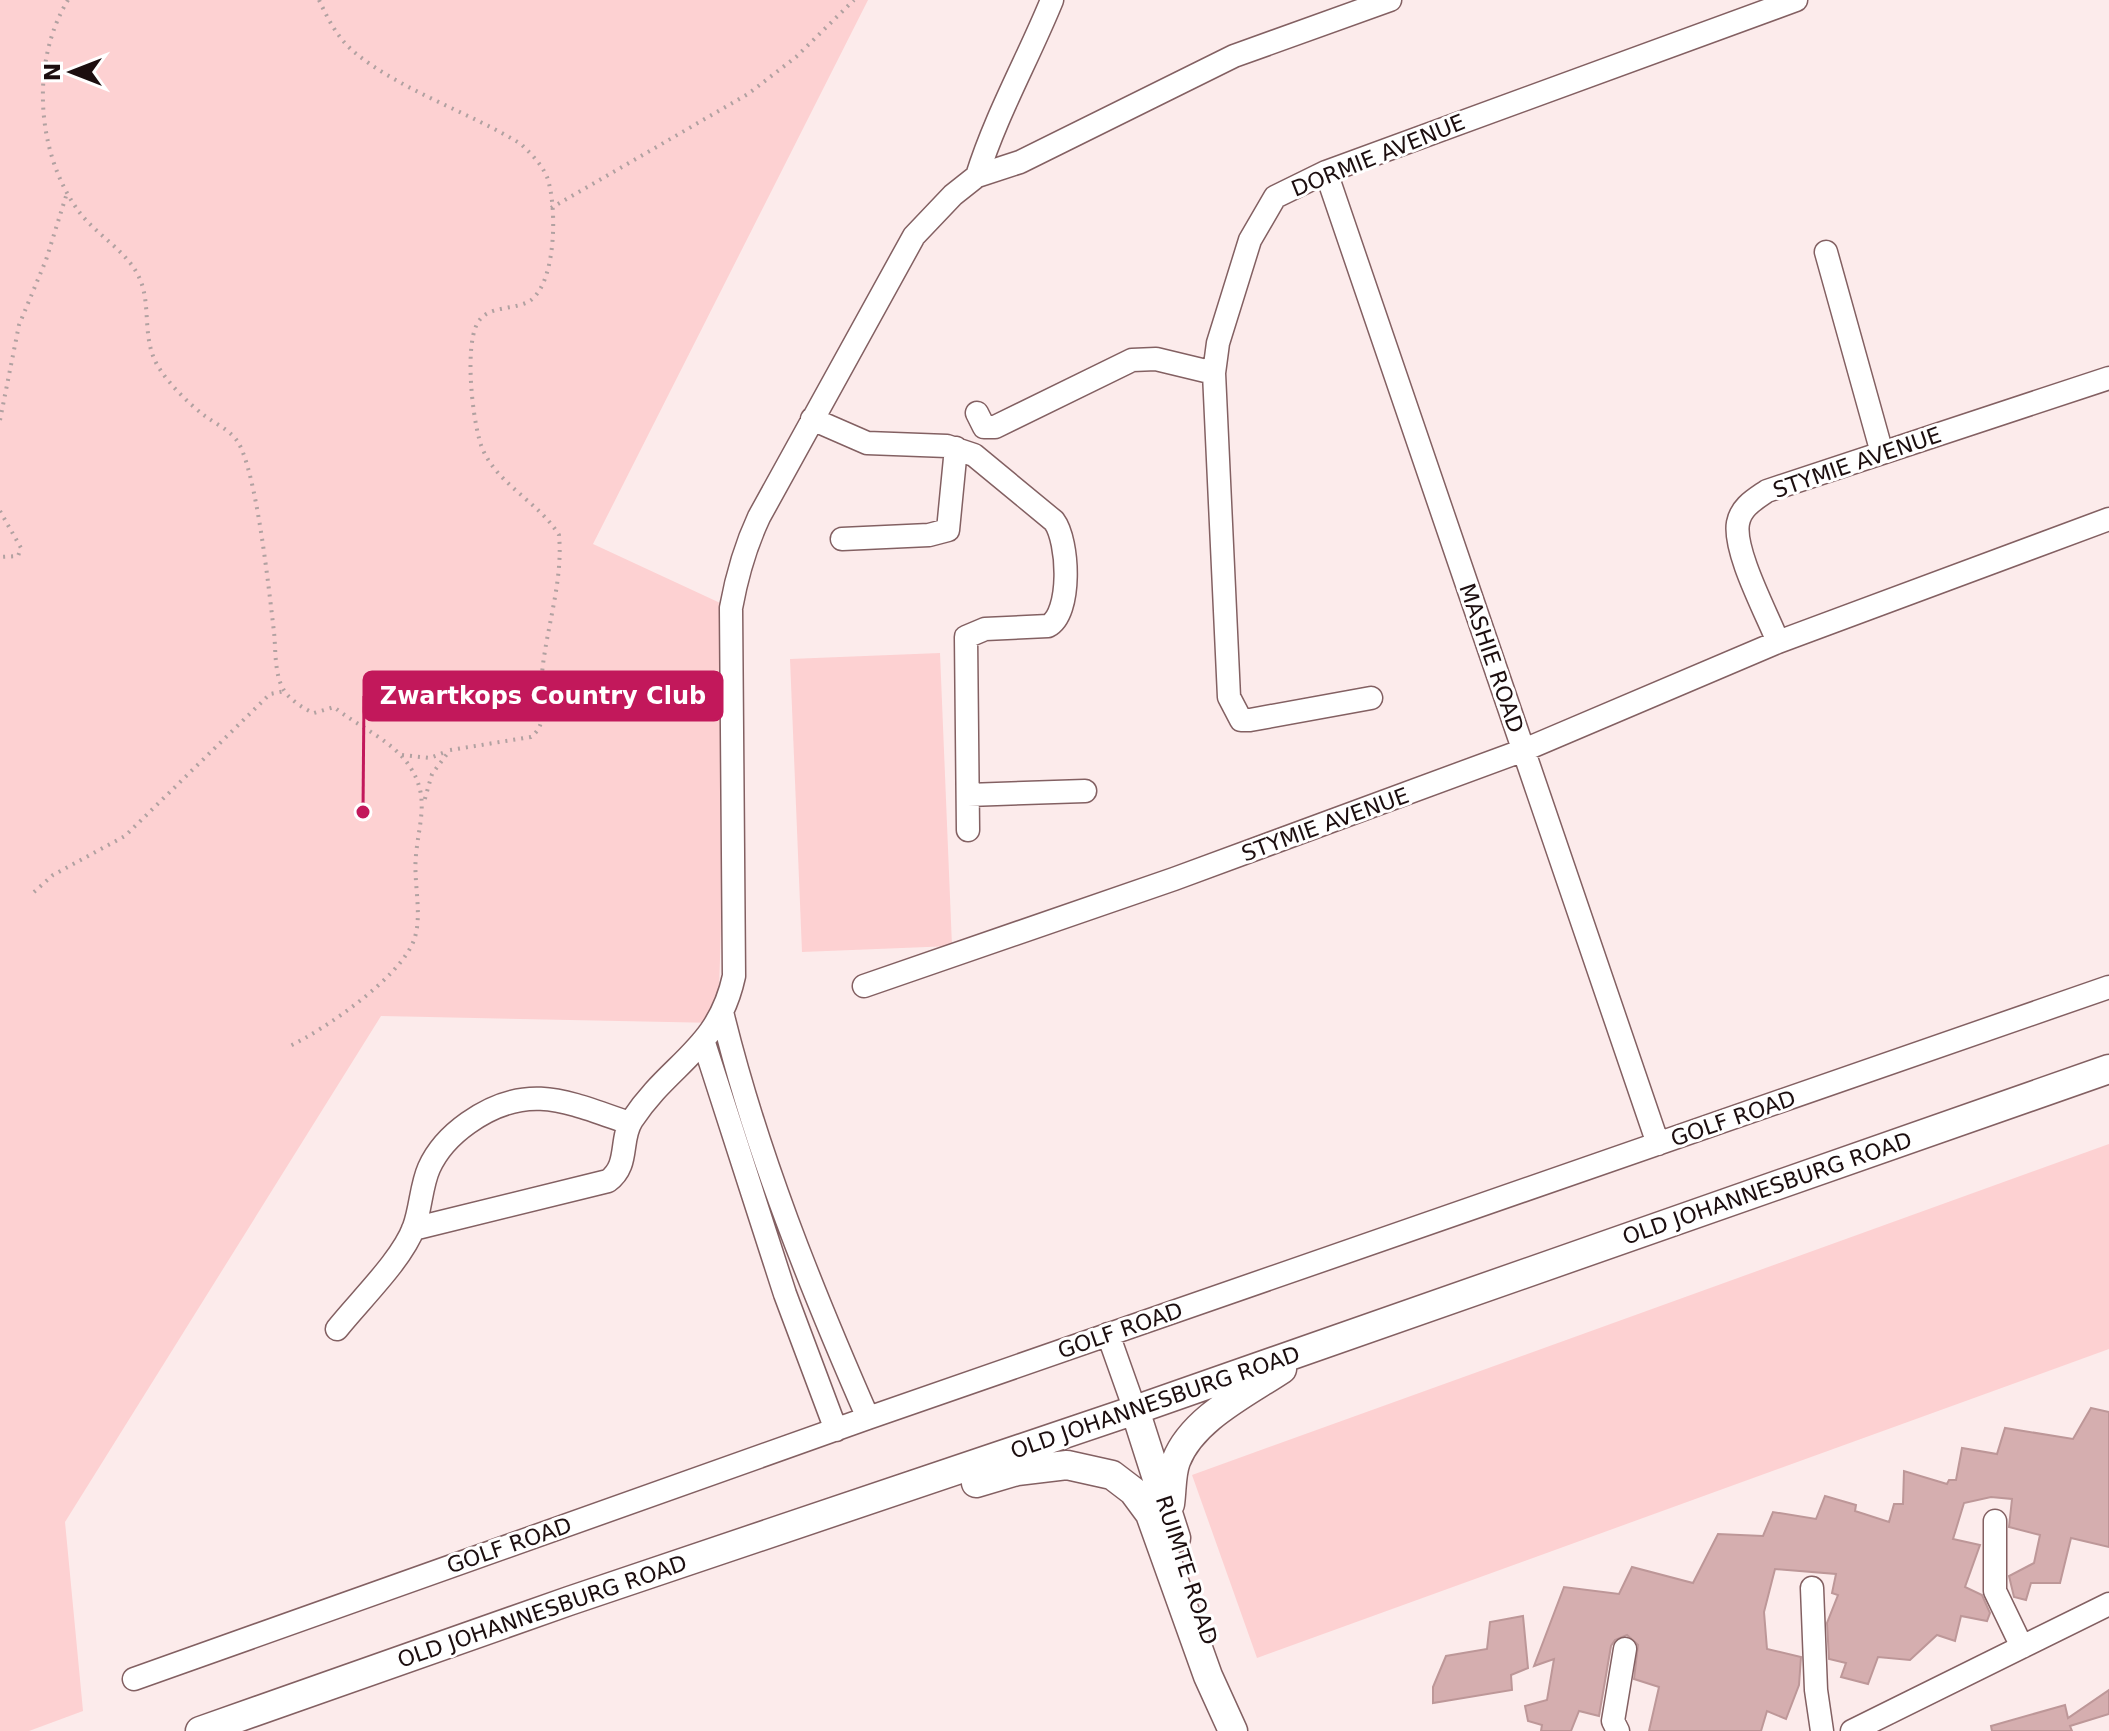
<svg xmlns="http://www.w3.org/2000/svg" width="2109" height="1731" font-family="'DejaVu Sans',sans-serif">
  <rect width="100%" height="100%" fill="#fcebeb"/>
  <path fill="#fdd1d2" d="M0,0H868L593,544L731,608L718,1023L381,1016L65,1522L83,1711L29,1731H0Z
    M940,653L952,946L802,952L790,659Z
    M2109,1144V1349L1257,1658L1192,1475Z"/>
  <path fill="#d5aeaf" stroke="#bd9798" stroke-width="2" d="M2091,1408L2109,1412V1547L2071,1538L2060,1583H2031L2026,1600L2014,1597L2009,1576L2034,1563L2040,1535L2009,1527L2012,1499L1991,1497L1964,1503L1953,1539L1980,1545L1965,1587L1982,1595L1990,1613L1987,1621L1961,1616L1955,1641L1937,1635L1910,1660L1878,1657L1868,1684L1841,1677L1846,1663L1829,1659L1827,1623L1838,1595L1832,1593L1836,1574L1775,1569L1764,1612L1767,1649L1801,1657L1799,1685L1786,1719L1767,1711L1761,1731H1649L1659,1687L1634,1679L1638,1645L1627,1635L1615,1640L1611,1646L1599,1716L1579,1711L1571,1731H1541L1542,1725L1528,1721L1525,1706L1547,1700L1554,1659L1534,1666L1564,1587L1619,1594L1632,1567L1693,1583L1718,1534L1763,1536L1773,1512L1816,1519L1825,1496L1856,1505L1855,1511L1889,1522L1894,1504H1903L1904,1471L1947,1484L1949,1480H1956L1962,1448L1997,1454L2005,1428L2073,1439Z
    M1523,1616L1528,1668L1511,1675L1512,1690L1433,1703V1687L1446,1656L1487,1649L1490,1622Z
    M2109,1690V1714L2070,1726L2072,1731H1992L1991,1726L2065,1705L2068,1718Z"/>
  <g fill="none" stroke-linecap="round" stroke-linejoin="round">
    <g stroke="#836062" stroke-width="25">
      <path id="minor" d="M1326,172L1658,1144
        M977,176C996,115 1028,59 1052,0
        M1826,252L1882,453
        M977,413L984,427H995L1132,360L1156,359L1214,373
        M812,419L867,443L947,446L974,455L1054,521C1069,541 1072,614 1048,626L985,629L966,637L968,830
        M842,539L929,535L948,530L956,448
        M1778,642C1767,614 1733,551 1738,523C1741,507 1754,500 1767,491L2109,378
        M1371,698L1250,720H1241L1229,697L1214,373L1218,343L1250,240L1275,197L1326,172L1796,0
        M968,795L1085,791
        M864,986L1174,879L1524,750L1778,642L2109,519
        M723,1016C757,1154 811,1288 868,1418
        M704,1043L785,1294L836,1430
        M413,1229L608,1181C630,1165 619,1140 632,1120C670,1062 718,1050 734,976L731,608C737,575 745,547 759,517L914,236L953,195L977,176L1020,162L1234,56L1390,0
        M337,1329C359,1301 402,1260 414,1227C421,1208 421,1186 429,1168C438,1148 451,1135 468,1123C527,1081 568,1102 629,1123
        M1108,1334L1135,1410
        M1995,1521V1591L2022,1647
        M1812,1588L1816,1690L1822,1731
        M134,1679L868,1418L2109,987
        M1618,1731L1613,1721L1625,1649
        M1852,1731L2109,1604"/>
    </g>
    <g stroke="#836062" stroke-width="31">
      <path id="major" d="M1135,1410L1176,1538
        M976,1483L1017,1471L1067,1465L1112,1475L1133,1491L1150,1514L1208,1676L1233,1731
        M1170,1504C1172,1491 1171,1474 1176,1461C1192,1419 1246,1393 1282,1369
        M200,1731L569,1601L1135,1410L2109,1069"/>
    </g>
    <path stroke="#b1a1a1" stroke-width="4" stroke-dasharray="2 6" stroke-linecap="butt" d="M68,0C30,62 36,155 80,213C97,235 125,250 138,275C153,304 140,338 159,368C170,385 189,404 205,416C216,424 230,430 238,442C257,474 269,591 274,632C276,651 274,676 285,692C292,701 304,709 314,713L334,707C357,726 394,741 410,767C430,797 419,822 416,855C413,882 423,915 414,940C400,978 325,1029 290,1046
      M319,0C328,19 337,37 353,51C399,90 469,112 521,144C531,154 541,163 547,177C557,204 557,280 531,300C516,311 487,304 477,324C465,348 472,412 479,438C489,481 537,499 559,535C564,589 540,643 541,697C542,713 545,726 531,737L450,750L432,774L424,802
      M551,208L748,94L796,57L854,0
      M0,420L19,325L46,260L67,193
      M0,511L21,548L18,556L0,557
      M402,755L430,758L448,751
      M34,892L53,875L125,836L270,694L285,691"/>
    <use href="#minor" stroke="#fff" stroke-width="22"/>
    <use href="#major" stroke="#fff" stroke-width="28"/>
  </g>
  <g text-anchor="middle" stroke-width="6" stroke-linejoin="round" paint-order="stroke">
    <g font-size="22" fill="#1c0e0f" stroke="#fff">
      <text transform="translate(1378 155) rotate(-22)" y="8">DORMIE AVENUE</text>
      <text transform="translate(1857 462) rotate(-19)" y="8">STYMIE AVENUE</text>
      <text transform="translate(1492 658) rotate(71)" y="8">MASHIE ROAD</text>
      <text transform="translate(1325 824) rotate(-20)" y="8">STYMIE AVENUE</text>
      <text transform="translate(1733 1118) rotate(-19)" y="8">GOLF ROAD</text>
      <text transform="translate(1767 1188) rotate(-19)" y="8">OLD JOHANNESBURG ROAD</text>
      <text transform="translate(1120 1330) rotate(-19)" y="8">GOLF ROAD</text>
      <text transform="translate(1155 1402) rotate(-19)" y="8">OLD JOHANNESBURG ROAD</text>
      <text transform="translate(509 1545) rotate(-19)" y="8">GOLF ROAD</text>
      <text transform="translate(1187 1570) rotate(72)" y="8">RUIMTE ROAD</text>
      <text transform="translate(542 1611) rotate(-19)" y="8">OLD JOHANNESBURG ROAD</text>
    </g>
  </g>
  <path fill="none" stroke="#c2185b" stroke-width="3" d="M363 812L364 696"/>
  <circle fill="#c2185b" stroke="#fff" stroke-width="3" cx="363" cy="812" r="8"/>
  <rect fill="#c2185b" stroke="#c2185b" stroke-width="3" x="364" y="672" width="358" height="48" rx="8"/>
  <g font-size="24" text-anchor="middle" font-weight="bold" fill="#fff">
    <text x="543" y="704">Zwartkops Country Club</text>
  </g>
  <g transform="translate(72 72) rotate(270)" stroke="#ffffff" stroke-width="6" paint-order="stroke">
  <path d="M0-6L14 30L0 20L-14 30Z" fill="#1c0e0f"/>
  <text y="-12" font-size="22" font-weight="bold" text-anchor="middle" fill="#1c0e0f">N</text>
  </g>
</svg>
